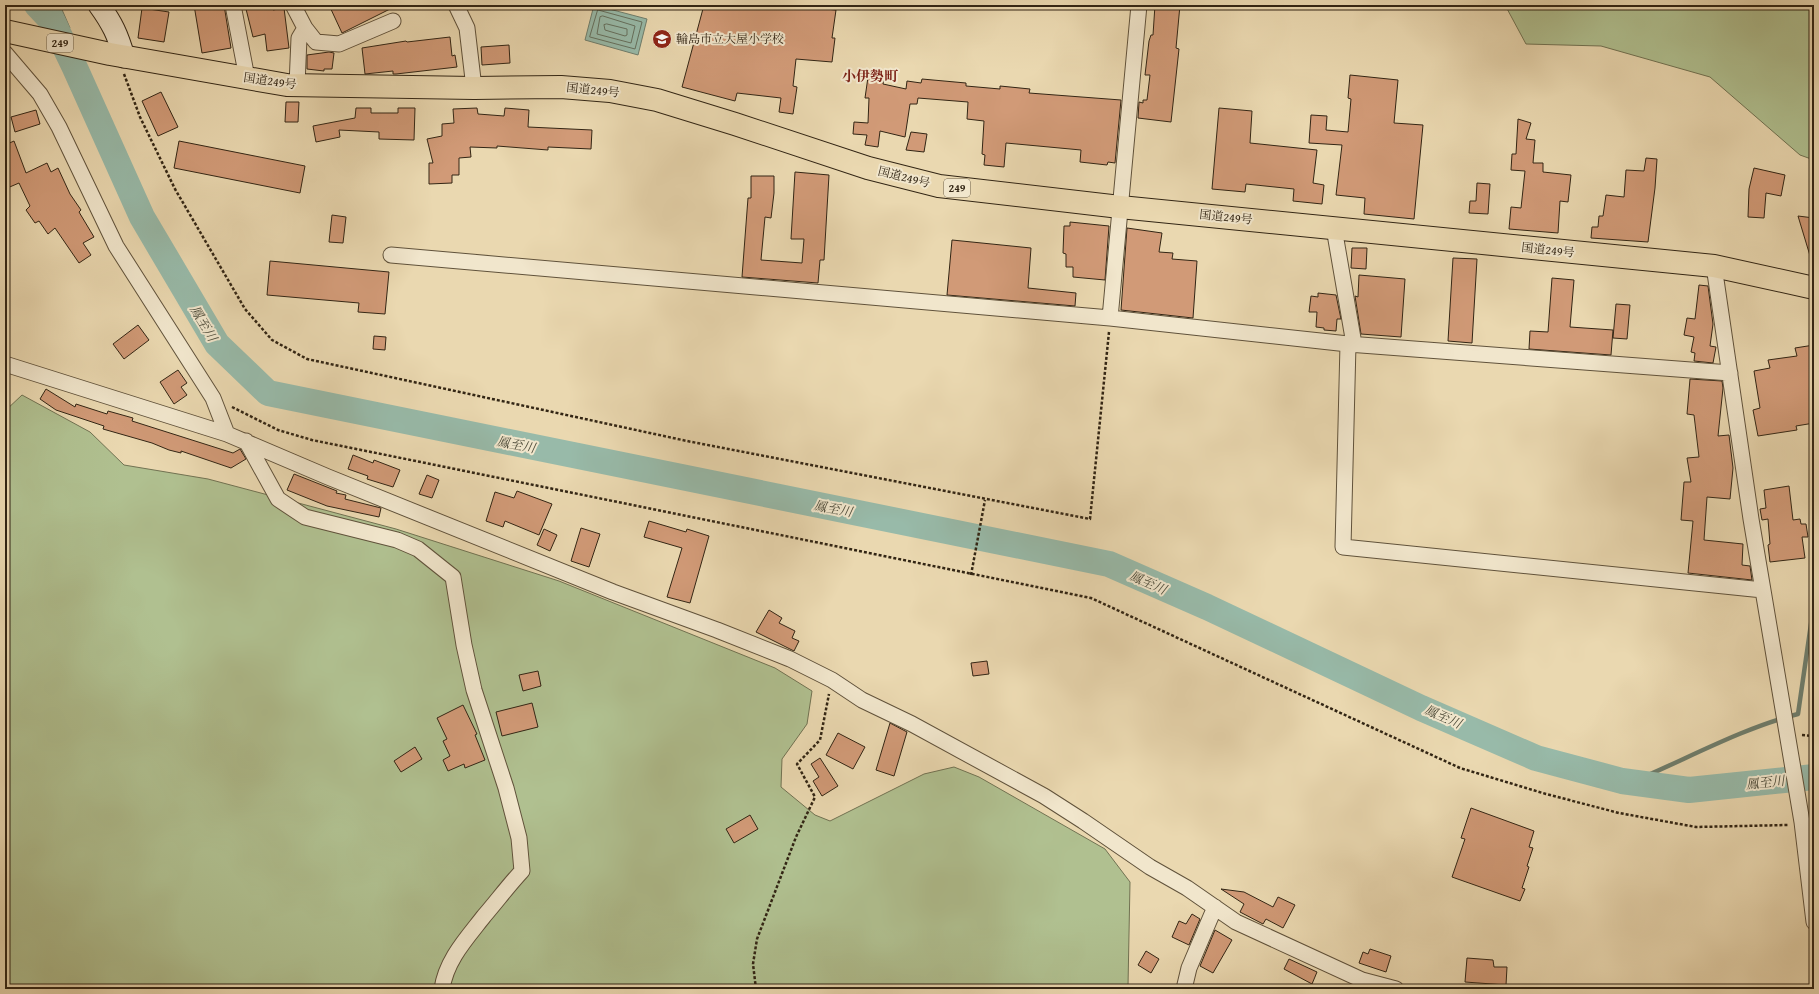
<svg xmlns="http://www.w3.org/2000/svg" width="1819" height="994" font-family="'Gentium Book Plus','Noto Serif JP',serif">
  <rect width="100%" height="100%" fill="#ead8b0"/>
  <filter id="stains"><feTurbulence type="fractalNoise" baseFrequency=".005" numOctaves="4"/><feColorMatrix values="0 0 0 0 .2 0 0 0 0 .09 0 0 0 0 .02 0 0 0 .5 -.17"/></filter>
  <radialGradient id="worn" r=".72"><stop offset=".6" stop-color="#630" stop-opacity="0"/><stop offset="1" stop-color="#630" stop-opacity=".3"/></radialGradient>
  <path fill="#b0c090" stroke="#717252" d="M1505,5H1814V160L1800,155L1710,77L1601,46L1526,44Z
    M22,395L90,432L124,465L208,479L396,529L559,581L775,668L812,691L807,724L782,759L781,787L815,815L830,821L924,774L954,767L979,777L1105,849L1130,882L1128,986L1123,989H5V411Z"/>
  <path fill="#98baa9" stroke="#6f7e6d" d="M27,5H60L70,28L38,18Z
    M594,5L647,19L638,55L585,40Z"/>
  <g fill="none" stroke-linecap="round" stroke-linejoin="round">
    <path stroke="#65705e" stroke-width="1" d="M32,5L41,15L60,20L62,18L57,5
      M598,10L642,22L635,49L590,37Z
      M603,16L635,26L631,43L597,34L600,17Z
      M607,24L627,29V35L625,36L605,30L604,25Z"/>
    <path stroke="#6f7e6d" stroke-width="4.5" d="M1632,782C1685,760 1742,728 1798,714L1814,603"/>
    <path stroke="#98baa9" stroke-width="26" d="M37,5L53,22L75,68L142,217L217,344L268,393L1109,564L1207,607L1421,708L1536,758L1622,781L1689,790L1814,777"/>
  </g>
  <path fill="#d19a77" stroke="#322514" d="M194,5H224L231,48L202,53Z
    M245,5H272L273,10L284,8L289,48L267,51L265,34L253,37Z
    M329,5H398L342,33Z
    M704,5H826L825,9L836,10L832,38H835L832,62L796,59L793,86L797,87L793,114L779,112L781,98L737,93L735,101L682,87Z
    M1155,5H1180L1176,48L1179,49L1171,122L1138,118L1139,102L1143,103V100H1147L1150,75H1145L1149,41L1151,35H1153Z
    M142,8L169,12L164,42L138,38Z
    M450,37L452,56L455,55L457,67L396,74H393V71L365,74L362,48L406,41L407,42Z
    M509,45L510,63L482,65L481,47Z
    M329,52L334,53L332,69H324V71L307,69V55Z
    M1350,75L1398,80L1394,123L1423,125L1414,219L1364,214L1365,198L1336,195L1342,145L1309,143L1311,115L1327,116L1326,130L1348,132L1351,99L1348,98Z
    M868,77L884,79L883,84L906,89L907,81L921,83L922,79L966,83V86L1000,89V86L1030,89L1029,93L1121,100L1115,163L1108,162L1107,165L1080,162L1081,150L1006,143L1004,167L984,165L985,155L982,154L984,121L967,119L968,102L918,98L917,104H910L905,137L880,131L878,147L865,145L867,135L853,134L854,122L868,123L869,98H865Z
    M161,92L178,127L158,136L142,101Z
    M286,102H299L298,122H285Z
    M356,108H371V113H398V108H415L414,140L379,139V132L339,130L340,137L316,142L313,126L355,118Z
    M477,108L478,114L504,116L505,108L529,110L528,127L592,130L591,149L548,147V150L497,146V148L470,147L471,157L459,158V175H452V183L429,184V163H433L427,139L442,136V124L454,123L453,109Z
    M1219,108L1252,111L1250,143L1317,150L1313,183L1324,185L1322,204L1293,201L1294,189L1246,184L1245,192L1212,189Z
    M36,110L40,124L15,132L11,117Z
    M1518,119L1531,123L1526,139L1535,140L1533,163H1543V172L1571,175L1568,202L1560,201L1558,233L1509,229L1511,207L1521,208L1525,171L1511,170L1512,154H1516Z
    M911,132L927,134L924,152L906,150Z
    M14,141L26,173L47,163L51,172L58,168L70,194L81,210L79,212L94,237L83,243L91,255L79,263L55,228L48,234L39,221L35,223L26,210L30,206L19,183L5,189V145Z
    M179,141L305,166L300,193L174,168Z
    M1646,158L1657,159L1655,188L1648,242L1591,238L1592,227H1598L1599,216H1603L1606,195L1624,197L1626,170L1644,171Z
    M1754,168L1785,175L1781,196L1766,193L1764,218L1748,217L1749,189Z
    M795,172L829,175L824,260H820L818,283L742,277L748,198H751V176H774V193L771,218L765,217L761,260L802,263L804,239H791Z
    M1477,183L1490,184L1488,214L1469,213L1470,201H1476Z
    M332,215L346,217L343,243L329,242Z
    M1798,216L1814,218V259H1811Z
    M1070,222L1109,226L1105,280L1073,277V267H1066V254L1063,253L1064,226H1070Z
    M1127,228L1162,233L1159,252L1173,253L1172,259L1197,261L1193,318L1121,310Z
    M952,240L1031,248L1028,288L1076,293L1075,306L947,295Z
    M1352,248H1367L1366,269L1351,268Z
    M1453,258L1477,259L1472,343L1448,341Z
    M270,261L389,272L385,314L358,312L359,303L267,295Z
    M1359,275L1405,279L1401,337L1361,334L1355,296L1358,297Z
    M1552,278L1574,280L1570,327L1613,330L1611,355L1529,349L1530,331L1548,332Z
    M1699,285L1708,286L1713,324L1710,346L1716,347L1713,363L1694,361L1695,353L1691,352L1694,337L1684,335L1687,318L1695,319Z
    M1318,293L1336,295L1341,319H1337L1336,331L1324,330V328L1316,327L1317,312H1309L1311,296L1318,297Z
    M1616,304L1630,305L1627,339L1613,338Z
    M138,325L149,340L124,359L113,344Z
    M374,336L386,337L385,350L373,349Z
    M1814,345V423L1796,426L1797,430L1758,436L1753,410L1760,408L1754,371L1770,368L1768,360L1797,356L1795,348Z
    M178,370L187,383L181,387L187,395L174,404L160,382Z
    M1690,379L1722,381L1723,388L1718,436L1729,435L1733,468L1730,499L1707,497L1704,540L1743,544L1742,565L1750,566L1752,580L1688,573L1693,521L1681,520L1684,482H1691L1687,458L1699,457L1694,415L1687,414Z
    M46,389L75,407L76,404L107,414L108,411L133,418L132,421L233,453L240,449L246,459L231,468L181,451V453L169,450L152,443L103,429L104,426L56,410L40,399Z
    M353,455L373,463L374,460L400,470L393,487L367,479L368,476L348,469Z
    M294,474L337,491L336,493L346,495L345,499L381,508L379,517L327,506L287,490Z
    M427,475L439,480L432,498L419,494Z
    M1789,486L1793,520L1800,519L1801,524H1806L1808,537H1802L1805,558L1770,562L1768,545L1770,544L1768,519L1762,520L1760,509L1766,508L1764,490Z
    M517,491L552,504L539,535L505,521L503,527L486,521L495,492L514,498Z
    M649,521L686,532L687,529L709,536L690,603L667,597L682,548L644,537Z
    M581,528L600,534L589,567L571,561Z
    M544,529L557,535L550,551L537,545Z
    M769,610L782,618L779,623L795,631L792,638L799,641L794,651L756,632Z
    M987,661L989,674L973,676L971,663Z
    M538,671L541,686L523,691L519,675Z
    M532,703L538,727L502,736L496,712Z
    M463,705L477,734L475,735L485,760L465,768L464,764L448,771L443,760L450,756L443,741L447,739L437,718Z
    M890,723L907,732L894,776L876,770Z
    M838,733L865,747L853,769L826,755Z
    M415,747L422,759L401,772L394,761Z
    M820,758L838,786L822,796L813,781L819,777L811,764Z
    M1471,808L1534,831L1529,847L1533,848L1527,866L1529,867L1522,888L1525,889L1520,901L1452,877L1465,839L1461,838Z
    M750,815L758,829L734,843L726,829Z
    M1221,889L1244,892L1273,907L1278,897L1295,905L1283,928L1266,919L1263,924L1240,912L1244,904Z
    M1192,914L1200,919L1189,945L1172,937L1179,921L1186,924Z
    M1215,930L1232,940L1213,973L1200,966Z
    M1370,949L1391,956L1386,972L1359,963L1363,952L1368,954Z
    M1146,951L1159,959L1151,973L1138,965Z
    M1467,958L1493,960L1494,967H1507L1506,985L1465,982Z
    M1289,959L1317,972L1312,984L1284,969Z"/>
  <g fill="none" stroke-linecap="round" stroke-linejoin="round">
    <g stroke="#60523b" stroke-width="17">
      <path id="street" d="M233,5L247,78
        M293,5L305,28L299,38L297,85
        M456,5L467,28L474,88
        M305,28L316,42L339,44L393,21
        M5,53L40,94L59,127L116,246L213,398L227,434
        M1334,228L1354,344
        M391,255L1110,318L1348,344L1730,373
        M1714,266L1751,519L1802,822L1814,922
        M1110,318L1139,5
        M1348,344L1343,547L1763,590
        M5,364L227,434L328,477L613,592L717,630L790,659L832,680L862,700L912,724L1044,796L1083,821L1150,867L1187,888L1236,922L1362,980L1396,989
        M246,441L278,499L305,517L397,540L418,549L453,577L464,645L474,690L506,788L519,838L522,871C508,886 497,901 484,916C467,938 446,960 442,989
        M1184,989L1189,968L1215,907"/>
    </g>
    <g stroke="#322514" stroke-width="23">
      <path id="secondary" d="M99,5C112,23 118,35 124,57"/>
    </g>
    <g stroke="#322514" stroke-width="24">
      <path id="highway" d="M5,31L110,54L287,85L474,88L561,87L610,91L657,100L735,124L868,168L939,186L1120,207L1714,266L1814,288"/>
    </g>
    <path stroke="#322514" stroke-width="2.5" stroke-dasharray="3 2" stroke-linecap="butt" d="M124,74L140,117L175,189L245,309L272,340L307,359L687,441L1090,519L1109,332
      M232,407L278,430L312,440L1091,598L1460,768L1546,794L1619,813L1696,827L1788,825
      M971,575L985,500
      M1802,735L1814,736
      M756,989L753,964L757,939L796,837L815,797L797,764L820,740L829,694"/>
    <use href="#street" stroke="#f1e6cc" stroke-width="15"/>
    <use href="#secondary" stroke="#f1e6cc" stroke-width="21"/>
    <use href="#highway" stroke="#ead8b0" stroke-width="22"/>
  </g>
  <defs>
    <g id="school-disc" transform="scale(1)"><circle r="9.5" fill="#8f2418" stroke="#f1e6cc"/><path d="M0-5L7-2L0 1L-7-2ZM-4 1L0 2.5L4 1V4Q0 6-4 4Z" fill="#fff"/></g>
  </defs>
  <g fill-rule="evenodd">
    <use href="#school-disc" x="662" y="39"/>
  </g>
  <g text-anchor="middle" stroke-width="4" stroke-linejoin="round" paint-order="stroke">
    <g fill="#f1e6cc" stroke="#6b5f4b" stroke-width="1">
      <rect x="47" y="34" width="26" height="18" rx="3"/>
      <rect x="944" y="179" width="26" height="18" rx="3"/>
    </g>
    <g font-size="11" font-weight="bold" fill="#322514">
      <text x="60" y="47">249</text>
      <text x="957" y="192">249</text>
    </g>
    <g font-size="12" fill="#322514" stroke="#f1e6cc" text-anchor="start">
      <text x="676" y="43">輪島市立大屋小学校</text>
    </g>
    <g font-size="12" fill="#322514" stroke="#f1e6cc">
      <text transform="translate(270 81) rotate(8)" y="4">国道249号</text>
      <text transform="translate(593 90) rotate(6)" y="4">国道249号</text>
      <text transform="translate(904 177) rotate(14)" y="4">国道249号</text>
      <text transform="translate(1226 217) rotate(6)" y="4">国道249号</text>
      <text transform="translate(1548 250) rotate(6)" y="4">国道249号</text>
    </g>
    <g font-size="13" font-style="italic" fill="#4c4a39" stroke="#f1e6cc">
      <text transform="translate(204 323) rotate(59)" y="5">鳳至川</text>
      <text transform="translate(516 444) rotate(11)" y="5">鳳至川</text>
      <text transform="translate(833 508) rotate(11)" y="5">鳳至川</text>
      <text transform="translate(1148 582) rotate(24)" y="5">鳳至川</text>
      <text transform="translate(1443 716) rotate(24)" y="5">鳳至川</text>
      <text transform="translate(1765 782) rotate(-6)" y="5">鳳至川</text>
    </g>
    <g font-size="14" font-weight="bold" fill="#7a1f14" stroke="#f1e6cc">
      <text x="870" y="81">小伊勢町</text>
    </g>
  </g>
  <rect width="1819" height="994" fill="none" stroke="#ead8b0" stroke-width="20"/>
  <rect x="6" y="6" width="1807" height="982" fill="none" stroke="#322514" stroke-width="2"/>
  <rect x="10" y="10" width="1799" height="974" fill="none" stroke="#322514"/>
  <rect width="100%" height="100%" filter="url(#stains)"/>
  <rect width="100%" height="100%" fill="url(#worn)"/>
</svg>
